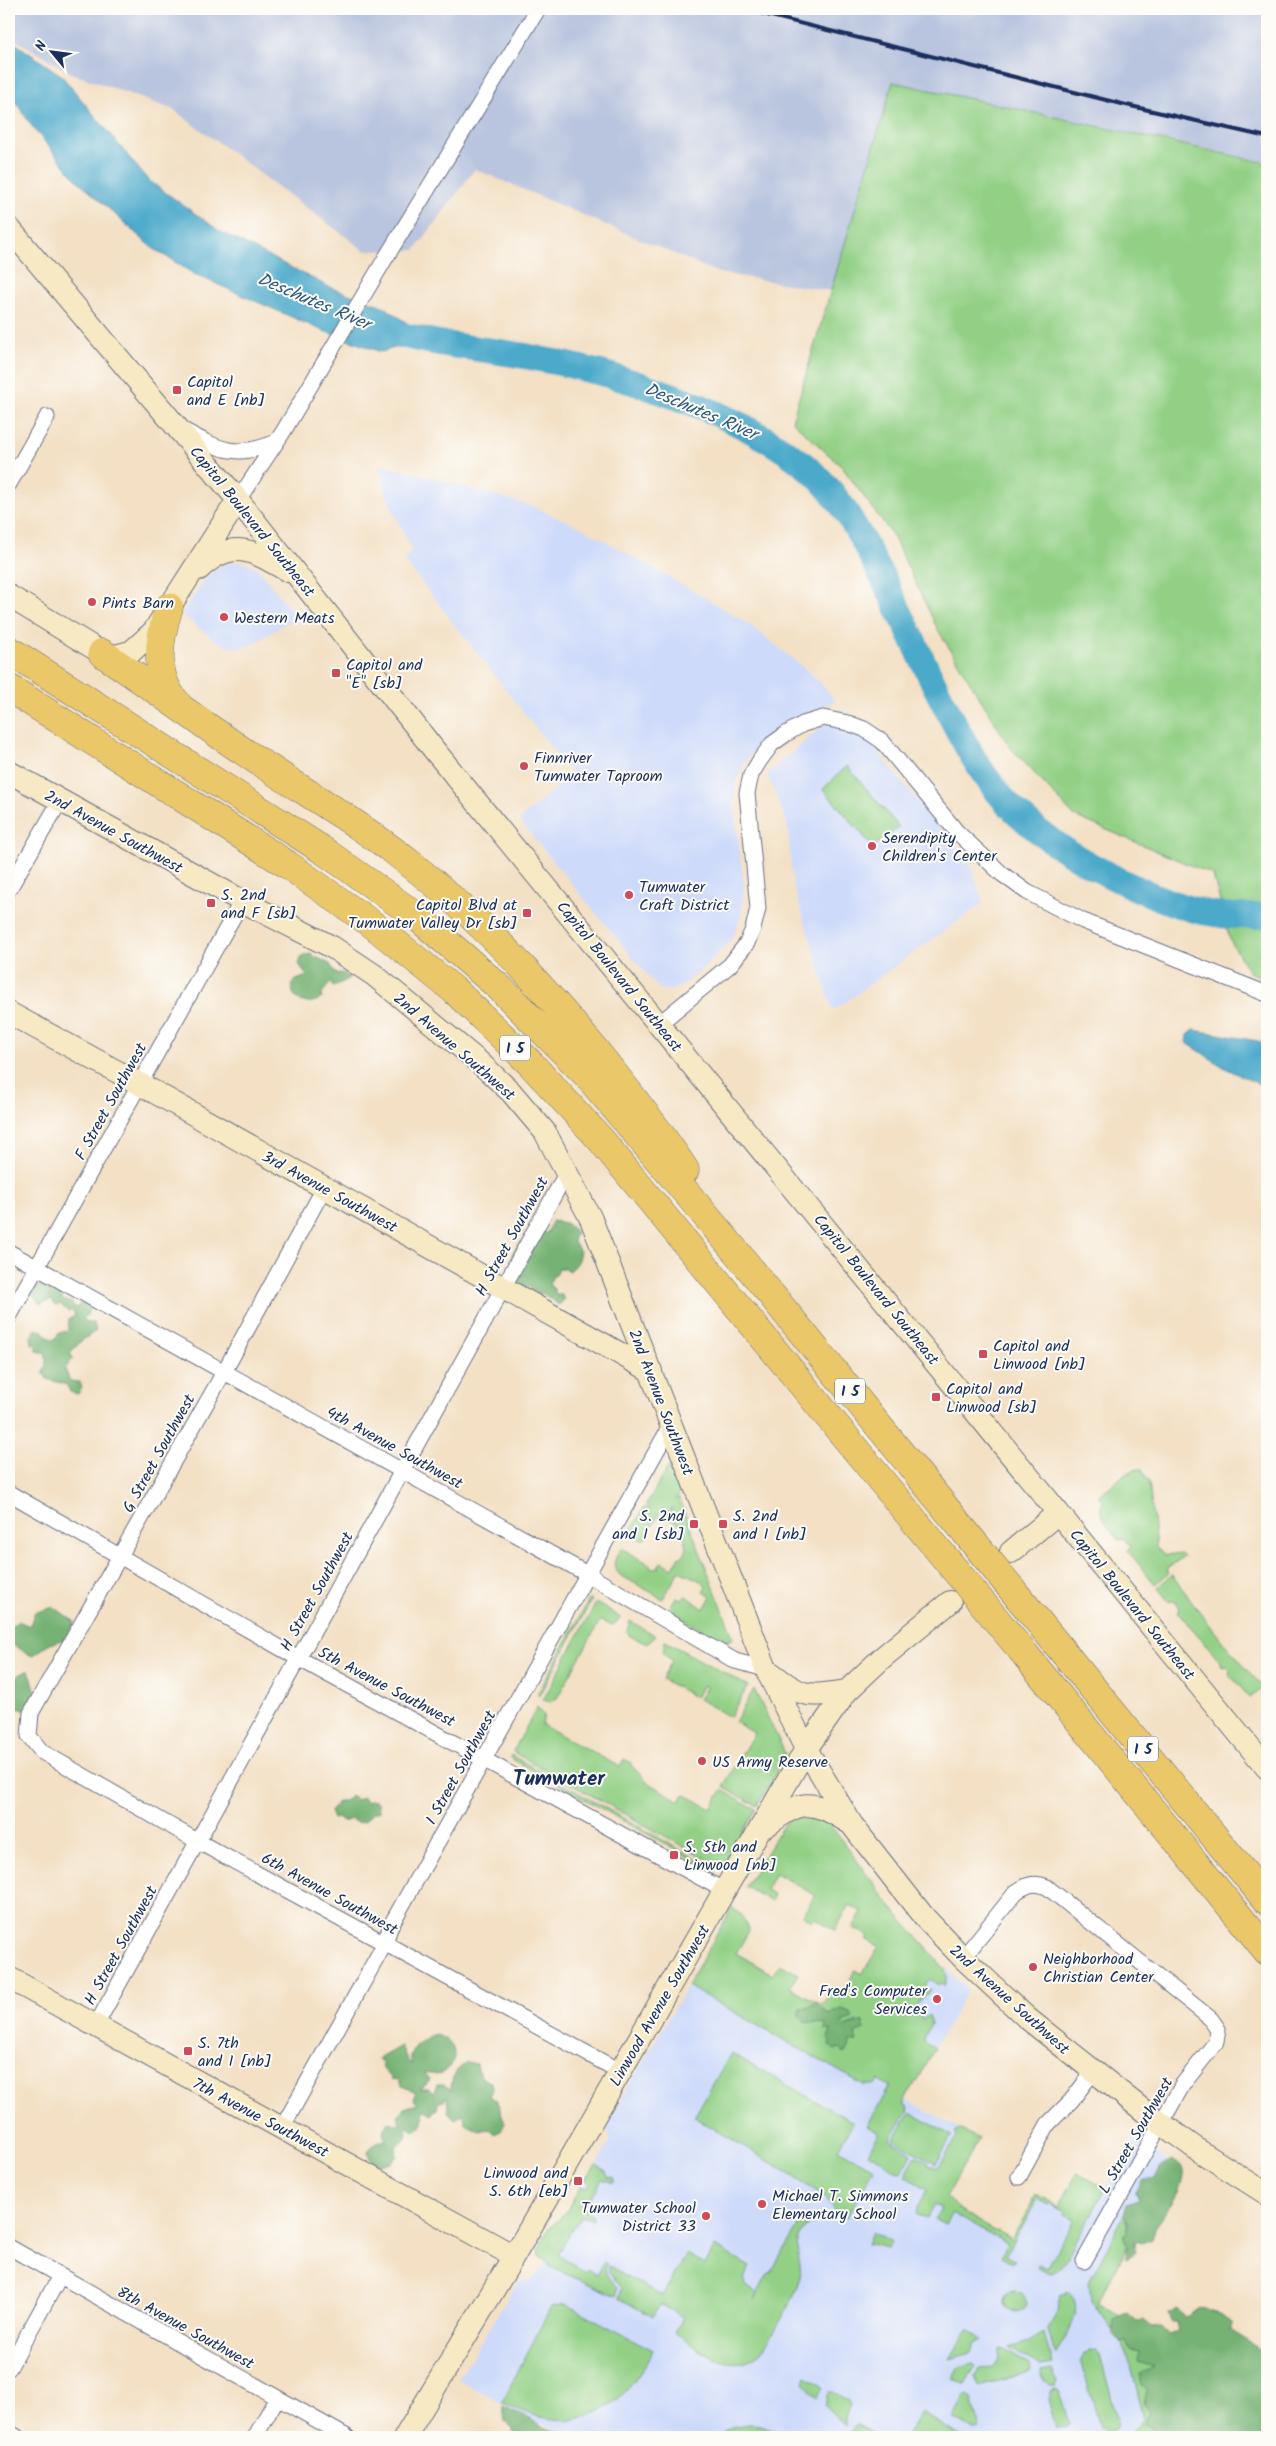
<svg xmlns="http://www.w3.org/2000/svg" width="1276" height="2446" font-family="Kalam,sans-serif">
  <rect width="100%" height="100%" fill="#fdfcf7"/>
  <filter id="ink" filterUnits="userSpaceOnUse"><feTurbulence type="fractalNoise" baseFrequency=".02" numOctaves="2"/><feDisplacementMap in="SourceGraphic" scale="10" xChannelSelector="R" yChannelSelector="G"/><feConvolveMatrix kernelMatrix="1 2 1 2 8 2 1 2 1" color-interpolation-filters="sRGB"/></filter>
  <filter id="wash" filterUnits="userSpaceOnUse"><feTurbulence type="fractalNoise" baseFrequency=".0096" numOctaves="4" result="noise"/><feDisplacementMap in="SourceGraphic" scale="20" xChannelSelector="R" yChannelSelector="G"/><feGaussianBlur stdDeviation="1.12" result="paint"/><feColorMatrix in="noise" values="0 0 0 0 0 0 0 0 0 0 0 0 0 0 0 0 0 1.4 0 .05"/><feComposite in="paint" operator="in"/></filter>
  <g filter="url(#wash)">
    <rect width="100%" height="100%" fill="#f3e0c5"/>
    <path fill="#cedafa" d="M379,465L445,481L534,507L584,529L709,600L754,628L813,675L836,701L779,725L747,759L736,782L734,805L744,884L741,919L731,940L700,972L678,988L669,991L660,989L652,981L519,820L572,774L404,560L412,550L389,502Z
      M238,562L249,564L259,570L296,617L255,643L241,648L228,647L216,641L181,614L210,573L224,564Z
      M843,709L972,868L983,903L833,1011L793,885L787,823L767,774Z
      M934,1957L968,1990L905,2100L979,2139L946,2198L967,2215L1011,2240L1036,2195L1087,2222L1135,2137L1171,2164L1097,2302L1196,2358L1153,2437H575L542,2425L458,2380L516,2284L521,2281H532L546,2262L539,2255L538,2245L549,2227L566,2212L585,2179L596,2165L611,2139L607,2129L609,2120L699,1966L882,2053Z"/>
    <path fill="#b9c4de" d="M9,9H1267V162L893,82L831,291L719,273L475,169L415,250L365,251L174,110L71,73L9,36Z"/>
    <path fill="#93d086" stroke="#578072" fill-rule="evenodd" d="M893,82L1267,163V979L1249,972L1230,940L1213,875L1074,816L1010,747L938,630L893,536L842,467L792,421Z
      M847,766L899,827L873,847L823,789Z
      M669,1466L680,1494L675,1499L679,1498L681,1503L732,1634L733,1638L730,1640L723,1641L668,1611L676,1597L682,1599L686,1596L704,1609L711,1596L703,1592L706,1586L701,1581L679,1571L663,1599L620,1575C610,1565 615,1559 621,1548L651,1565L650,1568L653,1569L658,1568L661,1562L673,1568L679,1556L682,1557L687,1549L683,1526L670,1519L672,1515L669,1514L673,1507L667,1512L662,1510L649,1531L647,1538L642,1540L629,1533L644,1508L648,1509L649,1507L646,1505Z
      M1137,1469L1142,1470L1149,1481L1156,1548L1166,1555L1181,1553L1184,1556L1167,1569L1169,1573L1155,1584L1128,1551L1131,1546L1124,1538L1119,1540C1110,1530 1097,1515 1103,1501L1098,1496L1127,1473Z
      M1172,1575L1222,1641L1260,1684L1267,1681V1685L1250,1698L1229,1674L1230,1670L1226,1666L1222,1667L1221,1662L1178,1612L1180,1609L1177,1603L1173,1601L1169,1602L1157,1587Z
      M589,1600H592L539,1696L538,1693Z
      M596,1603L621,1618L613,1625L600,1621L557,1698L550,1702L543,1700Z
      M630,1621L656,1636L647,1644L630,1636L627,1631Z
      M665,1641L748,1686L730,1717L699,1699L706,1688L705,1685L702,1686L696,1698L662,1679L672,1661L663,1653Z
      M754,1689L785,1753L783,1761L757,1806L723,1787L754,1733L735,1722Z
      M537,1707L544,1715L542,1725L620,1767L624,1759L631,1763V1765L650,1784L680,1801L684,1794L711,1809L722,1790L756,1809L723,1865L720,1864L719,1866L513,1752Z
      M511,1755L715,1869L714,1871L510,1758Z
      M814,1815L828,1822L897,1914L946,1970L945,1973L947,1976L944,1986L941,1984L939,1986L930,1979L925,1985L930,1990L912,2010L923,2019L929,2015L931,2024L922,2040L935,2048L903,2104L908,2107L907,2112L890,2140L910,2152L911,2155L902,2171L899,2172L868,2153L879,2133L867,2126L890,2086L878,2080L875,2085H864L687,1986L732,1908L741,1914L749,1931L736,1953L772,1974L780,1964L798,1974L790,1987L822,2005L830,1993L842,1999L845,1993L843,1992L855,1970L862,1974L879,1946L867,1940L869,1936L853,1928L862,1912L850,1905L835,1930L815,1918L812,1921L803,1915L815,1895L775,1873L766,1890L774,1894L772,1901L745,1887L784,1824L791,1817ZM824,2009L828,2015L843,2009L849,2012L852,2018L842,2022L844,2028L857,2022L855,2034L850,2042L831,2030L827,2024L801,2019Z
      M731,2053L853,2122L838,2149L874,2169L846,2218L837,2215L826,2197L796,2179L797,2178L694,2117Z
      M910,2112L952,2136L936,2164L894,2140Z
      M959,2129L979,2139L946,2198L967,2215L1011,2240L1036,2195L1059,2207L1077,2173L1106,2188L1065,2262L1058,2270L1051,2273L1037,2267L1038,2264L1047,2268L1074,2220L1064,2215L1065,2212L1050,2204L1048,2206L1037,2200L1006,2255L1015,2260L1013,2263L1001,2256L1007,2244L952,2213L945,2225L935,2220L942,2208L935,2204L927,2218L917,2215L918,2207L928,2189L907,2177L906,2173L914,2157L917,2156L929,2163L928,2165L931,2167L933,2165L935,2168L939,2166L957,2137L955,2132Z
      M596,2165L606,2171L609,2178L613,2177V2183L602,2179L584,2211L593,2216V2220L581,2216L558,2254L585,2272L587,2269L596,2275L604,2262L607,2264C602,2275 612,2280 618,2287L616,2296L548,2266L549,2263L539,2255L538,2250L549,2227L566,2212L581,2186L587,2189L590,2182L585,2179Z
      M1124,2215C1140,2238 1109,2280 1097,2302L1121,2316L1113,2319V2331L1091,2300L1089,2282Z
      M801,2221L808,2225C786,2248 806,2260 799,2284C795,2298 770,2339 761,2352C731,2378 700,2350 675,2332L683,2317L661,2305L653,2317L619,2298L622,2288L609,2272V2266L662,2296L687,2254L705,2264L715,2247L750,2267L743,2280L745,2282L744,2285L757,2293L754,2300L769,2272H771Z
      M872,2231L892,2242L888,2248L867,2243Z
      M1067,2291C1088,2308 1065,2337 1055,2355L1048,2329L1058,2311L1061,2294H1065Z
      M1004 2302a11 11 0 1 1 22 0a11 11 0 1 1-22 0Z
      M565,2304L653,2350C620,2418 570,2438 502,2402L551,2307Z
      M968,2329L982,2340L975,2344L971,2353L950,2359Z
      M1044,2333L1052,2364L1041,2366L1009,2348L1029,2342Z
      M1126,2341L1154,2367L1148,2389L1152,2430L1147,2437H1127L1144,2419L1131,2365L1121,2342Z
      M1003,2349L1030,2365L1031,2371L979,2387L975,2377L980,2368C993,2371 1002,2363 1000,2350Z
      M1090,2350L1096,2351L1100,2355L1118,2422L1116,2429C1110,2432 1104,2433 1100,2427L1081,2361L1083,2354Z
      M973,2363L976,2365L965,2385L953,2378L959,2367Z
      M1052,2369L1057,2380L1055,2385H1050L1046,2381H1044L1041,2371Z
      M806,2376L821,2385L823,2388L817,2397L804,2383Z
      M1056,2388L1059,2390L1069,2424L1067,2427L1056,2428L1048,2398L1051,2389Z
      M829,2392H833L849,2401L851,2406L845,2417V2425L824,2405Z
      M966,2394L972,2398L980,2429L974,2430L953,2418Z
      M921,2413L962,2437H907Z
      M747,2424L761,2425L790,2437H714L732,2427Z
      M856,2424L879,2437H853L851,2430Z"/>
    <path fill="#76b273" stroke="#487068" d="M310,954L330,964L336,974L344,973L350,978L333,987L331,982L322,993V998C309,1006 291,1004 292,984L296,980L307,976L299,964L302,956Z
      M552,1221L566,1223L576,1232L573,1241L580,1251L577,1264L570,1271L563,1267L562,1270L559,1267L556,1275L553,1276L549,1284L555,1290V1295H562L564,1300L559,1305L542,1293L537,1295L529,1287L525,1288L518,1284L517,1275L513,1272C513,1268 511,1261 512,1256C516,1242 534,1233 547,1233Z
      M46,1284L60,1290L62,1300L72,1303L75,1308L82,1303L89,1306L88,1314L83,1318L88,1323H94L96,1331L81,1341L70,1353L73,1358L65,1369L70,1381L80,1382L82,1388L78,1394L70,1392L67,1385L47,1379L43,1371L46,1366V1353L37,1351L36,1344H32L31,1337L35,1330H43L46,1336L54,1340L59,1333L68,1330L69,1319L75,1316L72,1310L68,1312L60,1304L55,1306L52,1300L40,1304L33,1296L36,1286Z
      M54,1607L75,1622L66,1639L50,1644L32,1656L12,1644L9,1645V1625L10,1628L18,1621L30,1626L34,1613Z
      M29,1670L36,1692L27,1710L9,1707V1680Z
      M351,1796L357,1800L363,1797L367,1802L371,1800L378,1802L379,1811L372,1813L365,1821L357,1823L351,1819L343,1822L338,1818L333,1819L330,1812L337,1801H344Z
      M816,2003L828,2015L842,2009L849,2012L853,2018L842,2022L845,2027L864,2021V2030L855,2034L857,2041L850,2042L849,2048L844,2054L840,2048L835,2050L830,2046L831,2042L828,2038L831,2030H825L826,2024L805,2022L799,2016L801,2009Z
      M432,2035C464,2035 461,2082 424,2073L430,2080L427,2084L420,2089H429L434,2093L438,2085H445L451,2090C451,2076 456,2070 467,2062L476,2064L482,2078L492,2083V2090L489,2096L497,2101L505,2123L501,2131L494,2134L490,2129L480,2131L465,2124L464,2114L455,2119L448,2112L447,2096L443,2101L438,2103L437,2109L432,2114L423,2109C424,2119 425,2124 416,2130L405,2127C410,2136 404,2143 396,2146L397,2156L391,2163L381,2165L371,2162L368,2152C373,2144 376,2140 386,2141C382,2134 384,2128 389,2122L401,2125L398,2116L404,2108L418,2104L413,2099L416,2092L402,2086L400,2080L392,2079L383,2069L382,2062L378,2059L401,2046L408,2061L412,2064L410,2055L415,2047Z
      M1172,2160C1204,2168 1164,2213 1155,2228C1154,2231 1154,2236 1153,2239L1142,2243L1134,2241L1135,2253L1126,2258L1127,2245L1123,2235L1127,2233L1129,2223L1124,2215L1127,2204L1138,2200L1135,2192L1143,2179H1155L1161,2166Z
      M1200,2307L1220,2315L1233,2323L1229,2330L1267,2353V2419L1262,2437H1130H1146L1152,2430L1144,2423L1150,2412L1144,2404L1147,2390L1142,2386L1140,2374L1154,2367L1138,2362L1139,2352L1130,2350L1126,2341L1121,2342L1113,2333V2319L1128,2313L1137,2321L1144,2320L1151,2328L1161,2327L1168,2334L1177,2331L1178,2322H1171L1168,2314L1178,2309L1186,2317Z
      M503,2406L538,2423L543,2428L571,2437H519L505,2422Z"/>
    <path fill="#4ba9ca" stroke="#336c94" d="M9,39L61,75L148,180L221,232L329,287L383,306L406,322L418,341L381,352L321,330L194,274L151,247L77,180L34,129L14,100L9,96Z
      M1194,1030L1258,1041L1267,1045V1088L1225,1068L1187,1043L1188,1035Z"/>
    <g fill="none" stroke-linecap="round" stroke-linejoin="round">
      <path stroke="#4ba9ca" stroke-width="26" d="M384,330C432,345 481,348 530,357C617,373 727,407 799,461C837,489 854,524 876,565C897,605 916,647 936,688C958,731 980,778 1016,812C1047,841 1087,865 1125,883C1175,906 1212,921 1267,915"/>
    </g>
  </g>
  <g filter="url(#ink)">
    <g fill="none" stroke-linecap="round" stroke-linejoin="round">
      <g stroke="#676d82" stroke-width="17">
        <path id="street" d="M185,431C220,450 237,459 276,442
          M9,484L47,417
          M238,500L283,432L385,259L538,9
          M9,889L60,801
          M659,1024L730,965L747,943L753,929L758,908L747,793L751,775L760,760L772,744L786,734L803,724L823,718L848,723L864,729L882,741L957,832L1002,874L1027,892L1083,921L1267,994
          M324,1188L224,1372L31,1713L29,1736L42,1752L197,1841L621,2072
          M9,1252L587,1574L735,1661L766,1669
          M9,1317L242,901
          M9,1493L298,1658L725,1891
          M963,1958L1016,1892C1028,1884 1034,1882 1047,1887L1211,2019L1218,2029L1216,2042L1183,2084L1084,2261
          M95,2027L567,1172
          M282,2128L385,1943L391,1925L671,1425
          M1019,2177L1048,2124L1071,2101L1093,2072
          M9,2247L347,2437
          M9,2368L60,2276
          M9,2432L17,2437
          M255,2437L277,2398"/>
      </g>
      <g stroke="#676d82" stroke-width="24">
        <path id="secondary" d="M9,228L238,500L435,751L1267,1768
          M199,569C233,537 253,551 288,571
          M9,596L102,653L115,656L131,652L154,631L238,500
          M9,772L242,901L332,947L374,975L479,1062L511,1092L545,1132L591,1219L766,1669L806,1749L852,1825L924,1917L963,1958L1027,2018L1144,2111L1198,2150L1267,2194
          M9,1013L140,1084L651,1371
          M1011,1552L1058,1513
          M771,1673C803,1698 807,1697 847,1691
          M766,1826C801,1800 810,1798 848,1822
          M9,1978L514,2256
          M405,2437L514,2256L806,1749L847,1691L883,1657L950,1602"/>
      </g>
      <g stroke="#676d82" stroke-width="29">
        <path id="highway" d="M169,607C159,639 152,676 177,703
          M9,650L321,849L415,915L500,988L587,1075L738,1254L962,1528
          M102,653C154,688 203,725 255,759C308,794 363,826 412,865C489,926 555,999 615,1075C639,1106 664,1137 685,1170
          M9,688L288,865L372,924L454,990L529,1062L601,1140L916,1523
          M1019,1598L1267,1901
          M1023,1652L1267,1951"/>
      </g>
      <use href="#street" stroke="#fff" stroke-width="15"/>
      <use href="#secondary" stroke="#f7e9c3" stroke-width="22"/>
      <use href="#highway" stroke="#eac769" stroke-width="28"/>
      <path stroke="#1b2f5e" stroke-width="4" d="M743,9L1122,104L1267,137"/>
      <g stroke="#676d82" stroke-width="29" stroke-linecap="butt">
        <path id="highway-bridge" d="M916,1523L1023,1652
          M962,1528L1019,1598"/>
      </g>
      <use href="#highway-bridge" stroke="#eac769" stroke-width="28"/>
    </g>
  </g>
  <g fill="#d1495b" stroke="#fdfcf7" stroke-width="2">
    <rect x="172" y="385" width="10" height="10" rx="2.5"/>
    <circle cx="92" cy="602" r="5"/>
    <circle cx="224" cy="617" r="5"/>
    <rect x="331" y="668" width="10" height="10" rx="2.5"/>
    <circle cx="524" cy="766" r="5"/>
    <circle cx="872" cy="846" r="5"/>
    <circle cx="629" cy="895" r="5"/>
    <rect x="206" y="898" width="10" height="10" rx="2.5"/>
    <rect x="522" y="908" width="10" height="10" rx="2.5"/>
    <rect x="978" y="1349" width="10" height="10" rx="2.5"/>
    <rect x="931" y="1392" width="10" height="10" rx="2.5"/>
    <rect x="689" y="1519" width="10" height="10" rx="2.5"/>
    <rect x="718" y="1519" width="10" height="10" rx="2.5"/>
    <circle cx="702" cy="1761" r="5"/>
    <rect x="669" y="1850" width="10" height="10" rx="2.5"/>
    <circle cx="1033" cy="1967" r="5"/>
    <circle cx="937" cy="1999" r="5"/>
    <rect x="183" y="2046" width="10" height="10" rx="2.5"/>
    <rect x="573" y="2176" width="10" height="10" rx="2.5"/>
    <circle cx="762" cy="2204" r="5"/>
    <circle cx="706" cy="2216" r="5"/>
  </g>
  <g text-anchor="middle" stroke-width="4" stroke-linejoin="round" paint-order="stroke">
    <g fill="#fdfcf7" stroke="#5f6c8c" stroke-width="1">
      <rect x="500" y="1035.5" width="30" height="25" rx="4"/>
      <rect x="835" y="1378.5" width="30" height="25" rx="4"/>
      <rect x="1128" y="1736.5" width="30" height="25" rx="4"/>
    </g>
    <g font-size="15" font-weight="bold" fill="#1b2f5e">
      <text x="515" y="1053">I 5</text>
      <text x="850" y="1396">I 5</text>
      <text x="1143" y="1754">I 5</text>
    </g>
    <g font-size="16" fill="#1b2f5e" stroke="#fdfcf7" text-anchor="start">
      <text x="187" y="387">Capitol<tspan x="187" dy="18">and E [nb]</tspan></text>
      <text x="102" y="608">Pints Barn</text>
      <text x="234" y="623">Western Meats</text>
      <text x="346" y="670">Capitol and<tspan x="346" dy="18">"E" [sb]</tspan></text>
      <text x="534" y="763">Finnriver<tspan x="534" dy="18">Tumwater Taproom</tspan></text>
      <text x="882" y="843">Serendipity<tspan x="882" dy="18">Children's Center</tspan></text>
      <text x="639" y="892">Tumwater<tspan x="639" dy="18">Craft District</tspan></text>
      <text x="221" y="900">S. 2nd<tspan x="221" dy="18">and F [sb]</tspan></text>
      <text x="517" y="910" text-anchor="end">Capitol Blvd at<tspan x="517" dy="18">Tumwater Valley Dr [sb]</tspan></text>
      <text x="993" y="1351">Capitol and<tspan x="993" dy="18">Linwood [nb]</tspan></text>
      <text x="946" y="1394">Capitol and<tspan x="946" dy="18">Linwood [sb]</tspan></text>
      <text x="684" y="1521" text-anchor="end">S. 2nd<tspan x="684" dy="18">and I [sb]</tspan></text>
      <text x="733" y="1521">S. 2nd<tspan x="733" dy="18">and I [nb]</tspan></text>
      <text x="712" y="1767">US Army Reserve</text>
      <text x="684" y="1852">S. 5th and<tspan x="684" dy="18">Linwood [nb]</tspan></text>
      <text x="1043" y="1964">Neighborhood<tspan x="1043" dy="18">Christian Center</tspan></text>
      <text x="927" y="1996" text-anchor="end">Fred's Computer<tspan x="927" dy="18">Services</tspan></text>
      <text x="198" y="2048">S. 7th<tspan x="198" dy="18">and I [nb]</tspan></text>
      <text x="568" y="2178" text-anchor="end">Linwood and<tspan x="568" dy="18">S. 6th [eb]</tspan></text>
      <text x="772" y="2201">Michael T. Simmons<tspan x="772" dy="18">Elementary School</tspan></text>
      <text x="696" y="2213" text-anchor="end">Tumwater School<tspan x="696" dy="18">District 33</tspan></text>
    </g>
    <g font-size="16" fill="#1b2f5e" stroke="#fdfcf7">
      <text transform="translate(253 521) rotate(51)" y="6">Capitol Boulevard Southeast</text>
      <text transform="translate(114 831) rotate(29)" y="6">2nd Avenue Southwest</text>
      <text transform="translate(620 976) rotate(51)" y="6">Capitol Boulevard Southeast</text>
      <text transform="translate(455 1046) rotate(41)" y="6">2nd Avenue Southwest</text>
      <text transform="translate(110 1101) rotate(-61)" y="6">F Street Southwest</text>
      <text transform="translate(330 1191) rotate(29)" y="6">3rd Avenue Southwest</text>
      <text transform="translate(511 1236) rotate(-61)" y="6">H Street Southwest</text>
      <text transform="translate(877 1289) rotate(51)" y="6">Capitol Boulevard Southeast</text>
      <text transform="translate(662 1402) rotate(69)" y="6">2nd Avenue Southwest</text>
      <text transform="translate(395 1447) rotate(29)" y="6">4th Avenue Southwest</text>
      <text transform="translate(158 1453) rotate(-61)" y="6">G Street Southwest</text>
      <text transform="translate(316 1591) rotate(-61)" y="6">H Street Southwest</text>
      <text transform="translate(1133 1604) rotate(51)" y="6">Capitol Boulevard Southeast</text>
      <text transform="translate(387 1686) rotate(28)" y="6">5th Avenue Southwest</text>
      <text transform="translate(460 1767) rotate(-61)" y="6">I Street Southwest</text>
      <text transform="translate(330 1893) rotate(29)" y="6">6th Avenue Southwest</text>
      <text transform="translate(120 1945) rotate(-61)" y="6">H Street Southwest</text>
      <text transform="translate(1010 1999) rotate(42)" y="6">2nd Avenue Southwest</text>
      <text transform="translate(659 2005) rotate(-60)" y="6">Linwood Avenue Southwest</text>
      <text transform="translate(261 2117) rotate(28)" y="6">7th Avenue Southwest</text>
      <text transform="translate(1135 2135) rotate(-60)" y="6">L Street Southwest</text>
      <text transform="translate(186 2327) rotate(29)" y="6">8th Avenue Southwest</text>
    </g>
    <g font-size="18" font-style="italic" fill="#2c5a84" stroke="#fdfcf7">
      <text transform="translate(314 301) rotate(23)" y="6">Deschutes River</text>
      <text transform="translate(701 411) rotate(23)" y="6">Deschutes River</text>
    </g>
    <g font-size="21" font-weight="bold" fill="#1b2f5e" stroke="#fdfcf7">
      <text x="559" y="1785">Tumwater</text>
    </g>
  </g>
  <rect width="1276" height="2446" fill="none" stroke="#fdfcf7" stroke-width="30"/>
  <g transform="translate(52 52) rotate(299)" stroke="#fdfcf7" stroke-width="4" paint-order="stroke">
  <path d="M0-4L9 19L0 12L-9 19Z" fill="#1b2f5e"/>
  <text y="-8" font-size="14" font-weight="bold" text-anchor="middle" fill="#1b2f5e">N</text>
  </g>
</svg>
